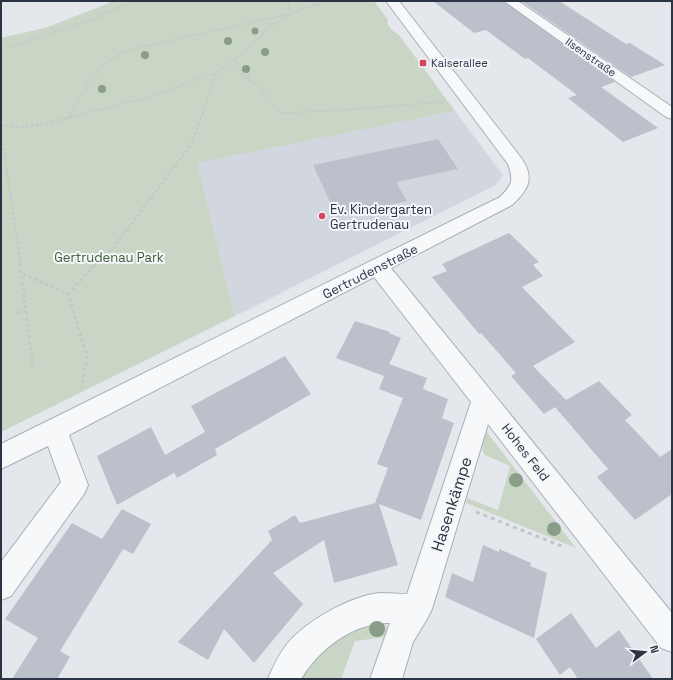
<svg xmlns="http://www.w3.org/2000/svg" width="673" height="680" font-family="'Space Grotesk',sans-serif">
  <rect width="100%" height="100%" fill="#e4e7ec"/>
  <path fill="#d2d6de" d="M455,111L503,175L496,185L235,316L197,163Z"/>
  <path fill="#c9d6c5" d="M114,1H374L388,20L387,23L392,30L399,35L455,111L197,163L235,316L1,432V38L48,27Z
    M486,431L576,548L466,503L467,498L498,510L510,466L485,455L482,449Z
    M361,623H385L387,628L385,637L355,641L341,679H299L326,646Z"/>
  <path fill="#bbc0ca" d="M433,1H503L615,82L601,87L658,128L623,142L568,98L577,95L528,58L525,59L486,30L474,33Z
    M521,1H559L626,44L630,43L665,65L631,77Z
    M438,139L458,169L396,182L407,201L337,217L313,165Z
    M509,233L539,262L533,265L543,276L522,287L575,342L533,366L566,400L599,381L632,415L625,420L660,457L672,449V494L635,520L597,477L608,469L555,407L544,414L511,376L516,373L481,333L479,334L432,277L447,271L442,264Z
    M355,321L390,332L389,333L401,338L384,376L336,358Z
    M285,356L311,394L215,449L217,455L177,478L171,467L174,473L117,505L97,456L151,427L165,455L205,432L191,406Z
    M389,364L427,378L423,389L448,399L442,418L454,423L421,520L379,504L398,565L334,583L324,540L273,573L303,604L254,663L224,629L208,660L178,642L272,540L268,531L295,515L300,523L375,503L388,468L377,464L403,398L379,389Z
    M122,509L151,524L133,554L123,549L60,651L70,657L57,679H12L38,638L5,619L72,523L102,539Z
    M483,545L499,552V549L531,563L530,566L547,573L534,638L445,597L452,573L473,582Z
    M571,613L596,648L619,630L653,679H578L570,667L560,675L536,639Z"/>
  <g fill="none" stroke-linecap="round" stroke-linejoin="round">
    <g stroke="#a9aeb7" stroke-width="2">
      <path id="street" d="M386,1H399L522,159C535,179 528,190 512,205L391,268L672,613V652L661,648L488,424L432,609L427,619L413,642L402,679H370L390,623C354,622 319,649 301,679H268C273,667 279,654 287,644C306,621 350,596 380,593C389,593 398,594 407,594L471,402L374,277L69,435L88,485L84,494L11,596L1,600V562L61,482L48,446L1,469V444L500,197C512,185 514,181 508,164Z
        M504,1H518L672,107V119L666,117Z"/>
    </g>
    <path stroke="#c2c5cb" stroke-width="1.5" stroke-dasharray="2 2" stroke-linecap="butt" d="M307,1L320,4
      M1,49L93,19L133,1
      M236,58L243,76L259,86L279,113L329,111L443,102
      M69,117C87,86 96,62 132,49L290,14L288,1
      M67,118L148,97L216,73L247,50L269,28L290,14L311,6L340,1
      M201,118L216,73"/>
    <path stroke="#c2c5cb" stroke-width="2" stroke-dasharray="2.5 2.5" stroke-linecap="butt" d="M1,125C26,130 47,123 71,117
      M1,133L21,265
      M95,265L113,248L192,143L201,117"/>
    <path stroke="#c2c5cb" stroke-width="2.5" stroke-dasharray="3 3" stroke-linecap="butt" d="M20,264L33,367
      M23,274L68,294L87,356L82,387
      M68,294L96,264
      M17,313L27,310"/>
    <path stroke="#c2c5cb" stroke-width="3" stroke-dasharray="4 4" stroke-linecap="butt" d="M476,512L564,547"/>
    <use href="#street" fill="#f7f8fa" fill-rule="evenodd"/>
  </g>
  <g fill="#899d89">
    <circle cx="255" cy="31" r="3.5"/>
    <circle cx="228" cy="41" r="4"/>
    <circle cx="265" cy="52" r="4"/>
    <circle cx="145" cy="55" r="4"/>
    <circle cx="246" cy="69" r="4"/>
    <circle cx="102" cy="89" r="4"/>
    <circle cx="516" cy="480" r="7"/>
    <circle cx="554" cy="529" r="7"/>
    <circle cx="377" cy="629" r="8"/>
  </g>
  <g fill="#d1495b" stroke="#f4f6f9" stroke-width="1.5">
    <rect x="419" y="59" width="8" height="8" rx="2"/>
    <circle cx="322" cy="216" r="4"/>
  </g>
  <g text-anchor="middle" stroke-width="4" stroke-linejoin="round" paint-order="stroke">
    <g font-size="11" fill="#2b3445" stroke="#f4f6f9">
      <text transform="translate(591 57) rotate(35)" y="4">Ilsenstraße</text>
    </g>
    <g font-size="11" fill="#2b3445" stroke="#f4f6f9" text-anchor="start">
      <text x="431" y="67">Kaiserallee</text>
    </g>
    <g font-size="13" fill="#2b3445" stroke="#f4f6f9" text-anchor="start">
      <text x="330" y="214">Ev. Kindergarten<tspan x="330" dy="15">Gertrudenau</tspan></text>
    </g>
    <g font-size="13" fill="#3f6138" stroke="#f4f6f9">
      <text x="109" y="262">Gertrudenau Park</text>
    </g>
    <g font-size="13" fill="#2b3445" stroke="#f4f6f9">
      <text transform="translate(370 271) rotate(-27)" y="5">Gertrudenstraße</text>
      <text transform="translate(526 452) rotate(52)" y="5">Hohes Feld</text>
    </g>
    <g font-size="16" fill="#2b3445" stroke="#f4f6f9">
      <text transform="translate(451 504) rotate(-72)" y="6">Hasenkämpe</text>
    </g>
  </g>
  <rect width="673" height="680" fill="none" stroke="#2b3445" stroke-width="4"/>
  <g transform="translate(645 652) rotate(74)" stroke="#f4f6f9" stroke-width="3" paint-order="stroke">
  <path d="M0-3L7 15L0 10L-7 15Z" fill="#2b3445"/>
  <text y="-6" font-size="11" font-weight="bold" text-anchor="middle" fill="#2b3445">N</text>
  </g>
</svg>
